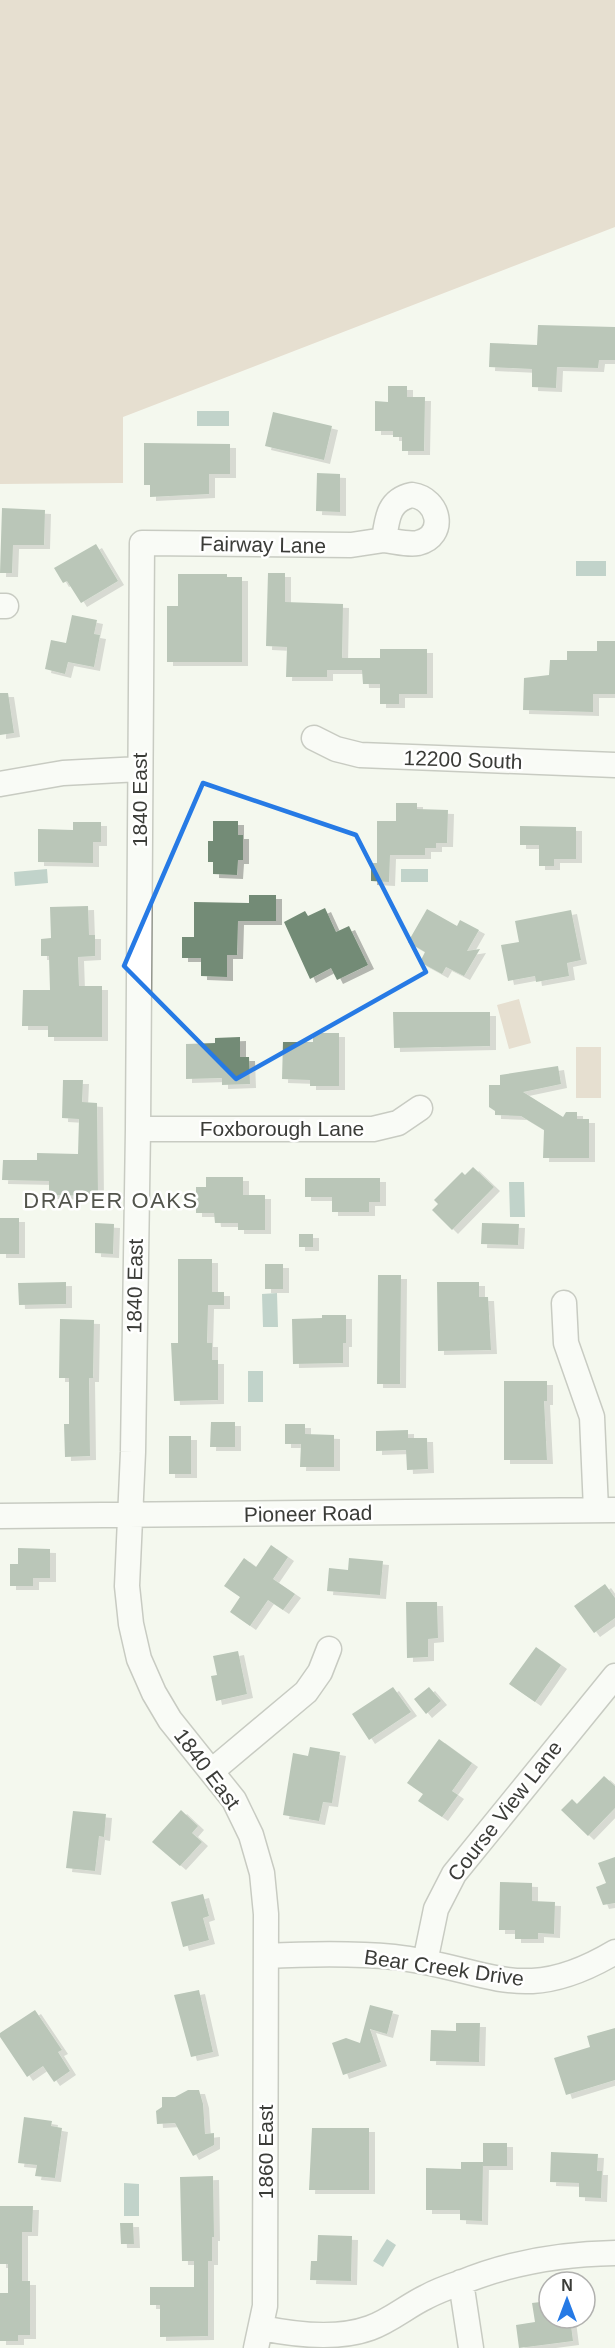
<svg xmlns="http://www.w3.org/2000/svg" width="615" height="2348" font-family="Helvetica,sans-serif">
  <defs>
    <filter id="shadow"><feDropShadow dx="6" dy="4" stdDeviation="0" flood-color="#0004"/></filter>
  </defs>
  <rect width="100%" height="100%" fill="#f4f8ee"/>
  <path fill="#d6c0aa" d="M0,0H615V227L123,417V483L0,484Z
    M519,999L531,1043L509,1049L497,1005Z
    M576,1047H601V1098H576Z"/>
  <path fill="#84a79d" d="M197,411H229V426H197Z
    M576,561H606V576H576Z
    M47,869L48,883L15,886L14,872Z
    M428,869V882H401V869Z
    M509,1182H524L525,1217H510Z
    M277,1293L278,1327H263L262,1294Z
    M248,1371H263V1402H248Z
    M124,2183L139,2184V2216H124Z
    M387,2239L396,2245L383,2267L373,2261Z"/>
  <path fill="#738b76" filter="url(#shadow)" d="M538,325L615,327V360H599L598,368L557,367L556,388L532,387V369L489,367L490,343L537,345Z
    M388,386H407V397H425L424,451H402V437H393V431H375V401L388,402Z
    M273,412L332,426L324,460L265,446Z
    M144,443L230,444V474H209V494L150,497V485H144Z
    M317,473L340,474V512L316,511Z
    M2,508L45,510L44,545H13L12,573H0Z
    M96,544L118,581L81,603L67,581L63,583L54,568Z
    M268,573H285V602L343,604L342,658H380V649H427V694H399V704H380V684H363L362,670H327V677H286L287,647L266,646Z
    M178,574H227V577H242V662H167V606H178Z
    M72,615L97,620L94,634L100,635L94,667L68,662L65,674L45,669L51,640L66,643Z
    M597,641H615V694H593V712L523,710L524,678L549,675L550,660H567V651H597Z
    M0,693H8L14,733L0,735Z
    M396,803H417V809L448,810L447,843H436V848H425V855H390L389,882L371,881V863H377V821H396Z
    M213,821H238V835H243V860H238L237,875L213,874V862H208V841H213Z
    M73,822H101V842H93V863L38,862V829L73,830Z
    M520,826L576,827V859H554V866H539V845H520Z
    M249,895H276V921H238L237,955H227V977L201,976V958H182V937H194V902L249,903Z
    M88,906L89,935H95V956L78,957L79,986H102V1037H48V1026H22L23,990H50L49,956H41V939L51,938L50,907Z
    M325,908L336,932L349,926L368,965L337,980L331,968L310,979L284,922L305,911L308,916Z
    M427,909L457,926L460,920L479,930L467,951L480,949L464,976L446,967L442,974L420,962L425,952L408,942Z
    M571,910L581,960L567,963L569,976L536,982L535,976L508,981L501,945L519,942L515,921Z
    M393,1012H490V1046L394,1048Z
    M313,1033H339V1086H310V1080L282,1079L283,1042H313Z
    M240,1037V1057H249L250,1084L222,1085V1078L186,1079V1044L215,1043V1038Z
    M558,1066L561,1084L523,1092L563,1117L566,1112H577V1119H589V1158H543L544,1130L521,1116L495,1115V1111L489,1107V1085H500V1075Z
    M63,1080H83L82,1102L97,1103L98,1196L49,1195V1181L2,1180L3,1160H37V1153L78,1154L79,1119L62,1118Z
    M473,1167L494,1187L452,1230L432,1210L438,1204L434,1200L462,1172L465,1175Z
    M206,1177H243V1195H265V1230H238V1223H215L214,1213H196V1187H206Z
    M305,1178H380V1202H369V1212H332V1197H305Z
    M0,1218H19V1254H0Z
    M95,1223L114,1224L113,1254L95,1253Z
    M482,1223L519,1224L518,1245L481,1244Z
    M299,1234H313V1247H299Z
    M178,1259H212V1292H224V1305H208L207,1343H212V1360H218V1400L174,1401L171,1343H178Z
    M265,1264H283V1289H265Z
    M378,1275H401L400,1384H377Z
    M66,1282V1304L19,1305L18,1283Z
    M437,1282H479V1297H488L491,1350L438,1351Z
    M322,1315H346V1343H343V1363L293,1364L292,1319L322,1318Z
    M60,1319L94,1320L93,1378H89L90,1456L65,1457L64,1424H69V1378H59Z
    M504,1381H547V1401H544L547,1460H504Z
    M211,1422H235V1447H210Z
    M285,1424H305V1434L334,1435V1467H300L301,1444H285Z
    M408,1430V1438H427L428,1469L407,1470L406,1450L376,1451V1431Z
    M169,1436H191V1474H169Z
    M271,1545L288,1557L273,1579L295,1594L283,1610L268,1600L250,1626L230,1612L240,1597L224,1586L244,1558L256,1567Z
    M18,1548L50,1549V1578H33V1586H10V1564H18Z
    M349,1558L383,1561L380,1595L327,1591L329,1568L348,1570Z
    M605,1584L615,1598V1618L594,1633L574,1606Z
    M406,1602H437L438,1638L428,1639V1657L407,1658Z
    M536,1647L561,1665L535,1702L509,1684Z
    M238,1651L247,1694L216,1701L211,1676L217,1675L213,1656Z
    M393,1687L411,1712L369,1740L352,1714Z
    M429,1687L441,1701L426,1714L414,1699Z
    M439,1739L472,1763L452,1791L458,1795L442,1817L418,1801L423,1794L407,1783Z
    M310,1747L340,1752L332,1803L323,1802L319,1821L283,1815L293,1753L308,1756Z
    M604,1776L615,1786V1808L588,1836L561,1810L572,1799L577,1804Z
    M181,1810L198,1826L192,1833L202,1842L180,1866L152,1842Z
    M73,1811L106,1814L104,1837L99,1836L95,1871L66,1868Z
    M615,1857V1903L603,1905L596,1887L606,1883L598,1863Z
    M500,1882L532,1883V1901L555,1902L554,1934L538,1933V1939H515V1930H499Z
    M203,1894L209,1916L203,1918L209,1940L183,1947L171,1902Z
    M199,1990L213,2052L191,2057L174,1995Z
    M370,2005L393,2011L387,2034L370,2029L381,2062L343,2075L332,2043L346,2038L360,2043Z
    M35,2010L62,2050L58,2052L70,2071L54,2082L43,2066L27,2077L0,2037V2033Z
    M456,2023H480L479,2062L430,2061L431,2030L456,2031Z
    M615,2028V2080L566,2095L554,2058L590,2047L587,2036Z
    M188,2090H199L203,2104L205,2134L214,2133V2145L193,2156L175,2123L157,2124L156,2111L162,2107V2097H175Z
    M24,2117L52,2121L51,2126L62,2128L55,2178L35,2176L37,2165L18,2163Z
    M312,2128H369V2190H309Z
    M483,2143H507V2166H483Z
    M551,2152L598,2154L597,2171H602L601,2198L579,2197V2183L550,2182Z
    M461,2162H483L482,2221L460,2220V2210H426V2168L461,2169Z
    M213,2176L214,2237H212V2261H208V2336L160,2337V2305H150V2287H194V2261H182L180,2177Z
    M0,2206H33L32,2232H22V2281H30V2335H18V2341H0V2293H8V2264H0Z
    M120,2223H133L134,2244H121Z
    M318,2235L352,2236L351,2281L310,2280L311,2261H317Z
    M549,2301V2318H570L573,2341L519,2348L516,2325L535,2322L532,2303Z"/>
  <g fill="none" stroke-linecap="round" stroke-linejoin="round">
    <g stroke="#93968d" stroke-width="27">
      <path id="minor" d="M412,495C440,499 447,536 418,543C407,545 395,541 384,540C387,519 388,500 412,495Z
        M0,606H6
        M314,738L336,749L360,755L615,765
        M0,784L63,773L140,769
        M138,1129H373L398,1123L420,1108
        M564,1303L566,1343L592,1417L596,1510
        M0,1516L615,1510
        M213,1770L306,1692L320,1672L329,1649
        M266,1956C308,1954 352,1953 394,1957C489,1968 521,2008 615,1952
        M425,1962L436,1909L454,1874L615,1676
        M461,2282L471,2348
        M262,2328C296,2335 337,2340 370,2328C390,2321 407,2306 426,2297C437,2291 448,2287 460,2283C510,2262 561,2254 615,2253
        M256,2348L265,2306L266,1914L262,1873L251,1835L234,1800L170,1720L154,1693L139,1659L131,1624L127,1586L133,1452L138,1129L142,543L351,545L384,540"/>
    </g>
    <use href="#minor" stroke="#fff" stroke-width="24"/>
  </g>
  <path d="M0 0H615V2348H0ZM203,783L356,835L426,972L236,1079L124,966Z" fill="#f4f8ee" fill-opacity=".55" fill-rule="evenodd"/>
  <path fill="none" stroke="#267ae5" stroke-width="4.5" stroke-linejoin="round" d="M203,783L356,835L426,972L236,1079L124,966Z"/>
  <g text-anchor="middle" stroke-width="5" stroke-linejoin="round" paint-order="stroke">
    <g font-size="21" fill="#3b3c38" stroke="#fff">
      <text transform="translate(263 545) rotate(1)" y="7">Fairway Lane</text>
      <text transform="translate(463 760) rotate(2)" y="7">12200 South</text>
      <text transform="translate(140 800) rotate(-90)" y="7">1840 East</text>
      <text x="282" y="1136">Foxborough Lane</text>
      <text transform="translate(135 1286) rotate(-89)" y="7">1840 East</text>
      <text transform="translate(308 1514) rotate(-1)" y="7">Pioneer Road</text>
      <text transform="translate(207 1769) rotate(53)" y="7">1840 East</text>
      <text transform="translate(505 1811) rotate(-52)" y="7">Course View Lane</text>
      <text transform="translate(444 1968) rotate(8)" y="7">Bear Creek Drive</text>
      <text transform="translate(266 2152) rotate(-90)" y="7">1860 East</text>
    </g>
    <g font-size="22" letter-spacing="1.5" fill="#53554d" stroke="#fff">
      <text x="111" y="1208">DRAPER OAKS</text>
    </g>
  </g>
  <g transform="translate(567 2300)"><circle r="28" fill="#ffffff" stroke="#b1b1af" stroke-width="1.5"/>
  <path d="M0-4.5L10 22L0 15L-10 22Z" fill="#267ae5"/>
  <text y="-9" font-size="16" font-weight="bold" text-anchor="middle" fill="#3b3c38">N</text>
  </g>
</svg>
